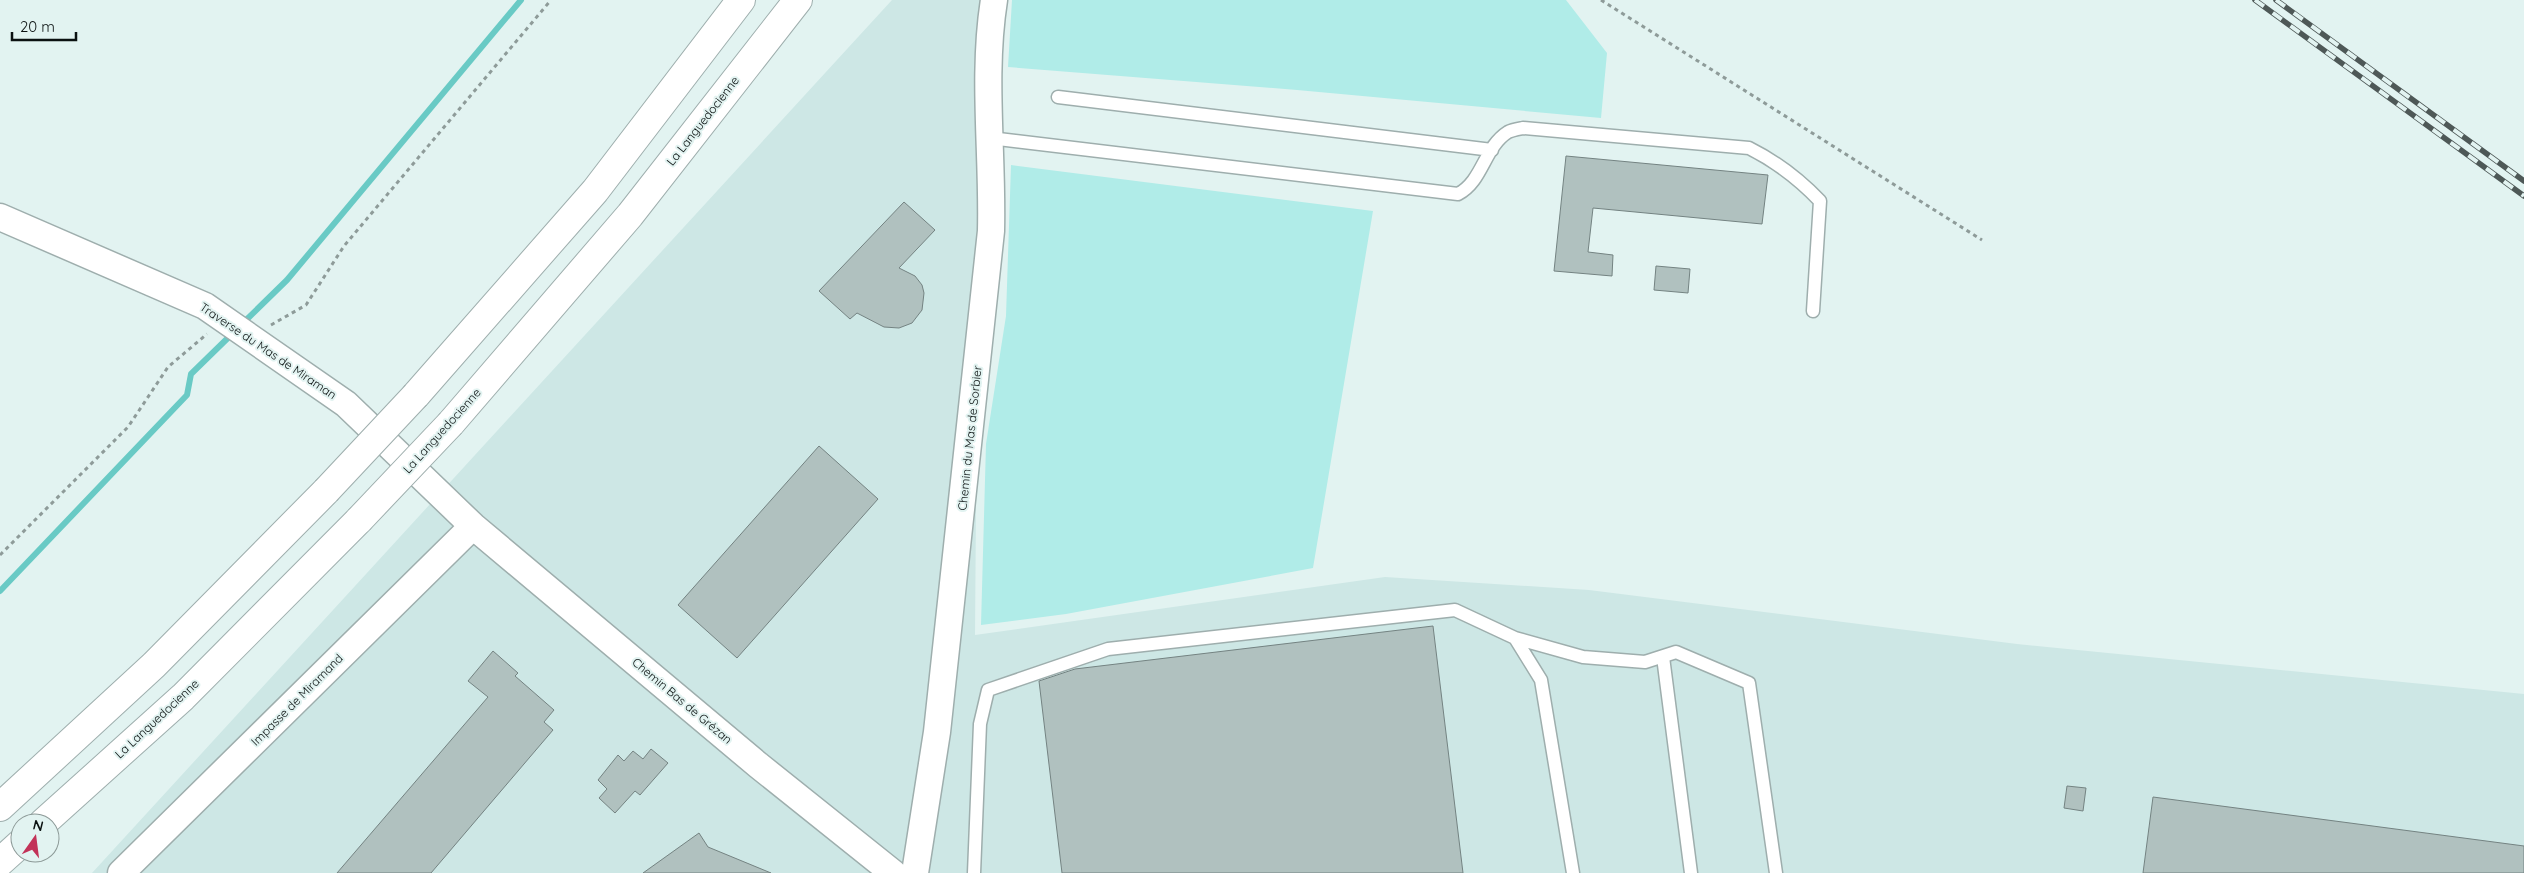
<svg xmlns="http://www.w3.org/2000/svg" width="2524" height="873" font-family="Quicksand,sans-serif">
  <rect width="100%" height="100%" fill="#e2f3f1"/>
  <path fill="#cde7e5" d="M892,0H980L975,635L1385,577L1589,590L2017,644L2524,694V873H92Z"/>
  <path fill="#b0ece8" d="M1012,0H1566L1607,53L1601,118L1297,90L1008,67Z
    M1011,165L1373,211L1313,568L1066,614L981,625L986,444L1006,316Z"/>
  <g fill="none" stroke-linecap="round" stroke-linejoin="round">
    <path stroke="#69cac5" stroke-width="6" d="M241,325L287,280L521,0
      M0,591L187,395L191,374L234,332"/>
  </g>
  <path fill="#b0c1bf" stroke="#748382" d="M1566,156L1768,175L1762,224L1593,208L1588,252L1613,255L1612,276L1554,271Z
    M904,202L935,230L899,268L915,276L922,285L924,293L922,310L912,323L899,328L884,327L857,313L850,319L819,291Z
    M1656,266L1690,269L1688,293L1654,290Z
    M819,446L878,499L737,658L678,605Z
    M1433,626L1463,873H1062L1039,681L1075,669Z
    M493,651L518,673L515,676L554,710L544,722L553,730L431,873H337L488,697L468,681Z
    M651,749L668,763L640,795L635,791L615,813L599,798L607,789L598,780L618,755L624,761L633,751L643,759Z
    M2067,786L2086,788L2083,811L2064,808Z
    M2153,797L2524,846V873H2143Z
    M699,833L708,847L771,873H643Z"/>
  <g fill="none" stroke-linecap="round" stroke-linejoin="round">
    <g stroke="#9eaead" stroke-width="15">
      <path id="lane" d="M1058,97L1492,150
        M990,138L1458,194C1483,181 1484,147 1508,132C1512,130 1518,129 1523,128L1749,148C1777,162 1799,179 1820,201L1813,311
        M1515,638L1541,680L1573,873
        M1663,657L1691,873
        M974,873L980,724L988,690L1108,649L1455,610L1515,638L1583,657L1645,662L1676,652L1749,683L1776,873"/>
    </g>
    <g stroke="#9eaead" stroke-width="29">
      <path id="street" d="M0,217L205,306L346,404L473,526L758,765L893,873
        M121,873L473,526
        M915,873L937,732L991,231C993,154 982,76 994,0"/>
    </g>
    <g stroke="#9eaead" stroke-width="30">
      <path id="highway" d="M416,395L595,191L741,0
        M451,423L630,215L798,0
        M0,807L154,665L326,491
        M43,823L183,697L359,520
        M0,862L20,844"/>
    </g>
    <path stroke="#8e9b99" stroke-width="3" stroke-dasharray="4 4" stroke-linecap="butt" d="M1601,0L1982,240
      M271,325L306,305L344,246L551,0
      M0,555L128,427L168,367L207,334"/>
    <use href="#lane" stroke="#fff" stroke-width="12"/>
    <use href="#street" stroke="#fff" stroke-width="26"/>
    <use href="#highway" stroke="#fff" stroke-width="28"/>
    <g stroke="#4e5857" stroke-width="5.5">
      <path id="rail" d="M2255,0L2524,196
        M2276,0L2524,181"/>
    </g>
    <use href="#rail" stroke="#e2f3f1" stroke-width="4" stroke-dasharray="11" stroke-linecap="butt"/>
    <g stroke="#9eaead" stroke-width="30" stroke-linecap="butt">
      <path id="highway-bridge" d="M326,491L416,395
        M359,520L451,423"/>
    </g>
    <use href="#highway-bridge" stroke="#fff" stroke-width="28"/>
  </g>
  <g text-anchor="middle" stroke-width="4" stroke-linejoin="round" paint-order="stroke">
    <g font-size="12" fill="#0b1111" stroke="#e2f3f1">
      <text transform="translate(703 121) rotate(-52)" y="4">La Languedocienne</text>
      <text transform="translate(268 351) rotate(34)" y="4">Traverse du Mas de Miraman</text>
      <text transform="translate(442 431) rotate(-48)" y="4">La Languedocienne</text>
      <text transform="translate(970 438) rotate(-84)" y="4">Chemin du Mas de Sorbier</text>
      <text transform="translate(297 700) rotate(-45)" y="4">Impasse de Miramand</text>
      <text transform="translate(682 701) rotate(40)" y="4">Chemin Bas de Grézan</text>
      <text transform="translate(157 719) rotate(-43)" y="4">La Languedocienne</text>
    </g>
  </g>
  <g transform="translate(35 838) rotate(14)"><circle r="24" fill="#e2f3f1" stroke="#8c9997"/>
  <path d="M0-4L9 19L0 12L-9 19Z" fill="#c23258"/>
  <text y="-8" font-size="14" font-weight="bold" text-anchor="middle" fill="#0b1111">N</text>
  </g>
  <path d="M12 32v8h64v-8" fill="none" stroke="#0b1111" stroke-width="2.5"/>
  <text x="20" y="32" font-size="15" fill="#0b1111" stroke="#e2f3f1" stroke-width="4" paint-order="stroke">20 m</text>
</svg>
